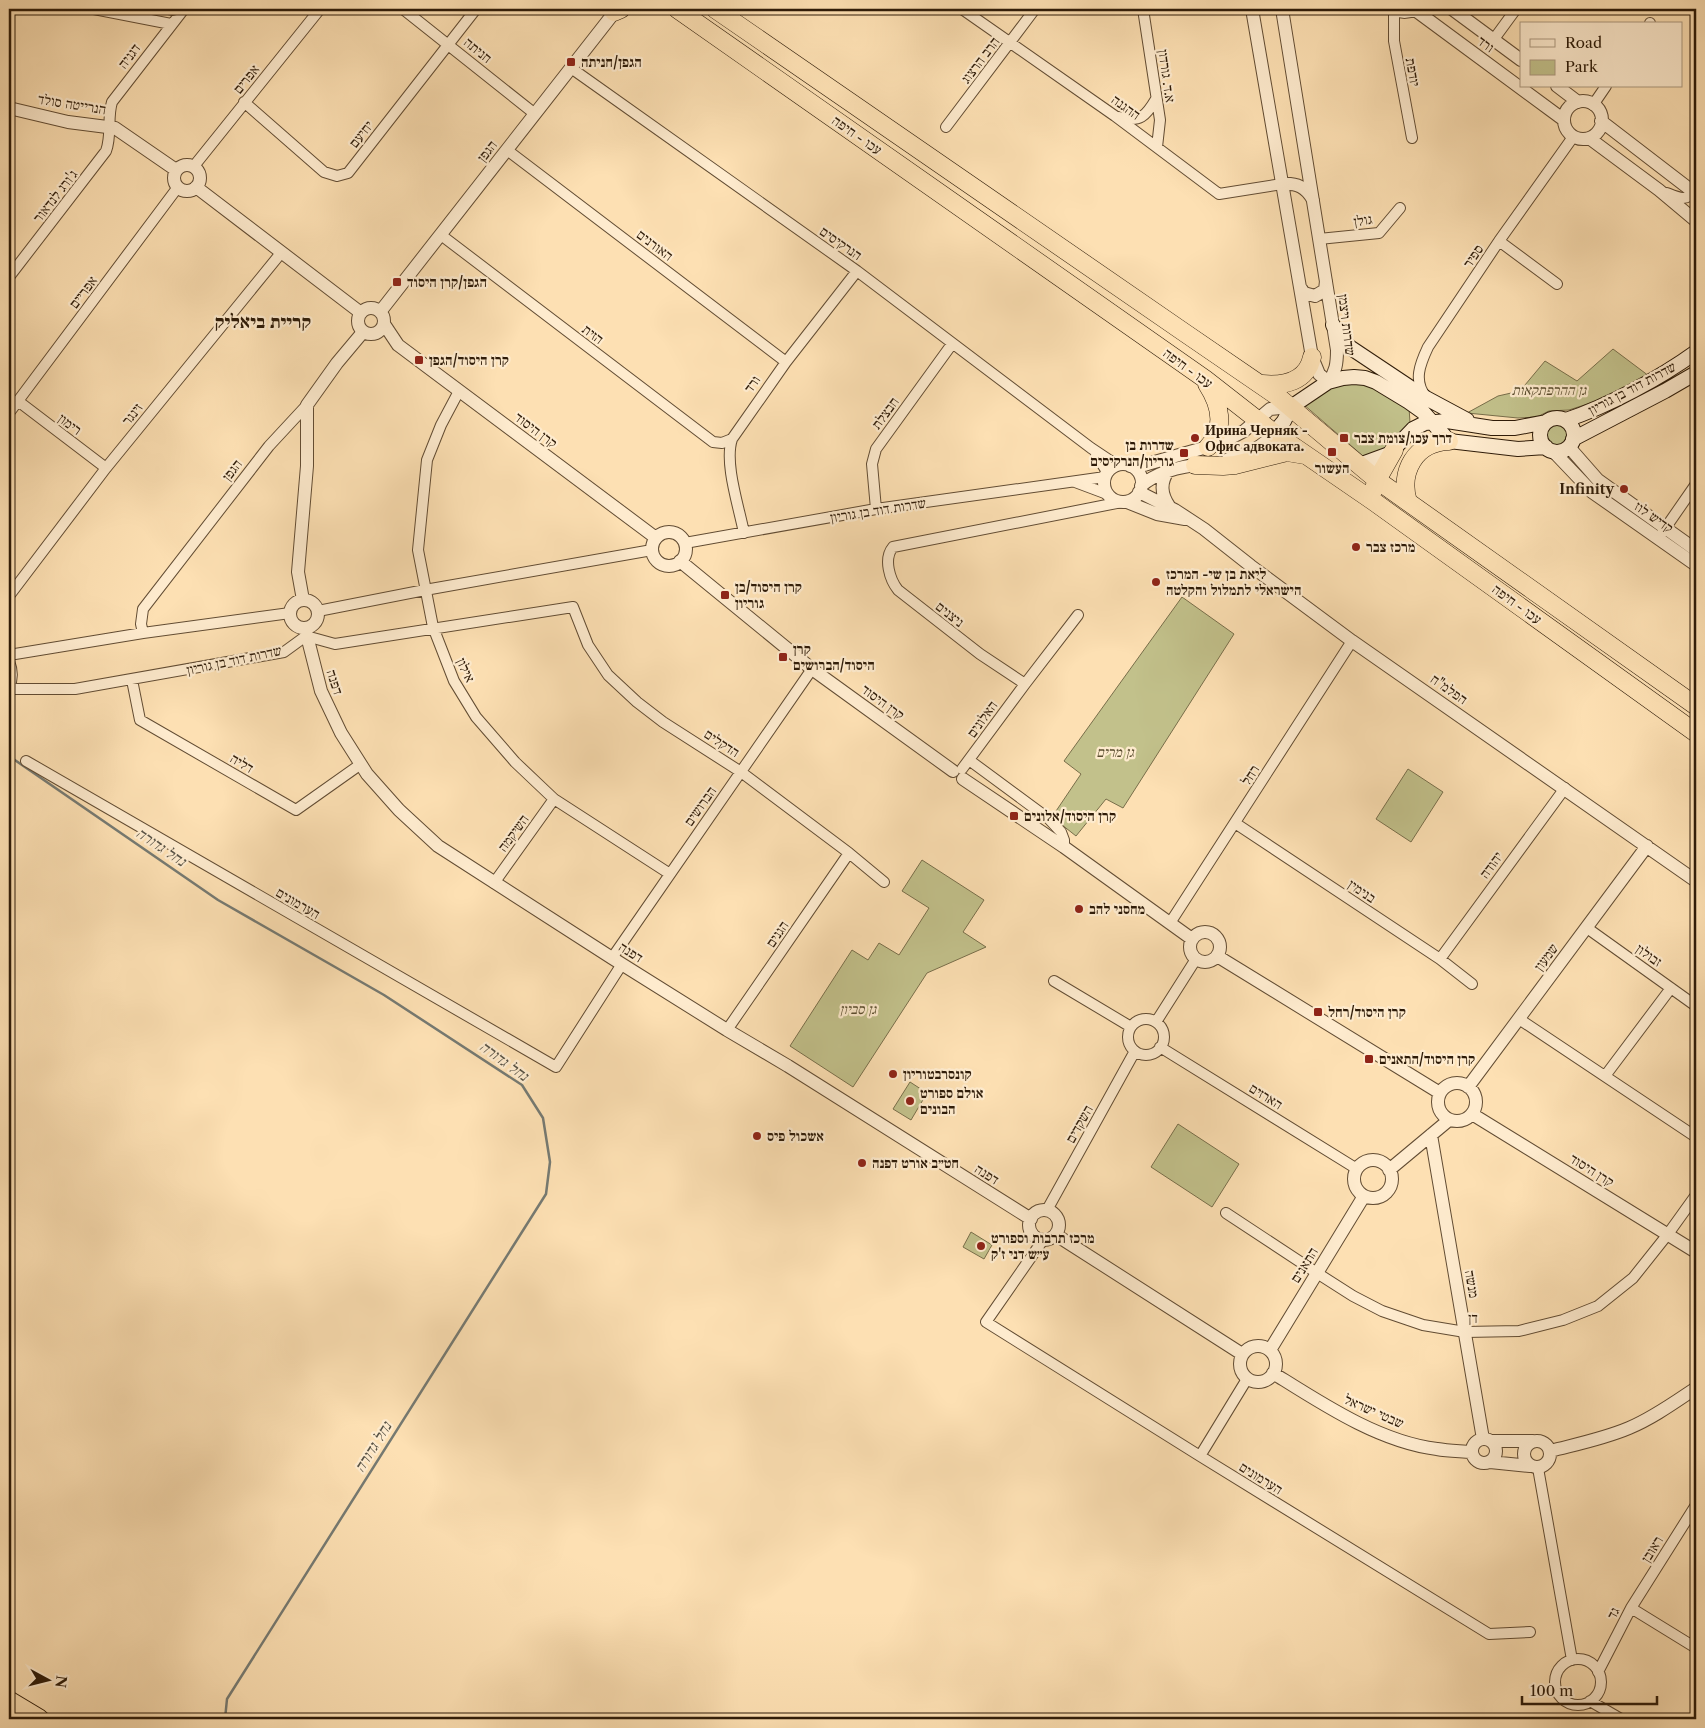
<svg xmlns="http://www.w3.org/2000/svg" width="1705" height="1728" font-family="'Libre Caslon Text','Frank Ruhl Libre',serif">
  <rect width="100%" height="100%" fill="#fde0b3"/>
  <filter id="stains"><feTurbulence type="fractalNoise" baseFrequency=".004" numOctaves="4"/><feColorMatrix values="0 0 0 0 .2 0 0 0 0 .09 0 0 0 0 .02 0 0 0 .5 -.17"/></filter>
  <radialGradient id="worn" r=".72"><stop offset=".6" stop-color="#630" stop-opacity="0"/><stop offset="1" stop-color="#630" stop-opacity=".3"/></radialGradient>
  <path fill="#c2c18b" stroke="#786e4a" d="M1613,349L1649,376L1606,398L1569,410L1549,411L1537,417L1518,418L1467,413L1498,396L1520,391L1545,361L1577,381Z
    M1365,381L1409,407L1410,423L1385,449L1368,456H1363L1303,404L1328,388Z
    M1546 435a11 11 0 1 1 22 0a11 11 0 1 1-22 0Z
    M1182,597L1234,634L1123,808L1106,799L1076,836L1052,817L1081,774L1064,761Z
    M1408,769L1443,792L1411,842L1376,819Z
    M922,860L984,900L963,932L986,947L927,973L853,1087L790,1046L852,950L868,960L879,943L899,955L929,908L902,891Z
    M910,1082L927,1093L911,1120L893,1109Z
    M1178,1124L1239,1164L1212,1207L1151,1167Z
    M971,1232L992,1245L984,1259L963,1247Z"/>
  <g fill="none" stroke-linecap="round" stroke-linejoin="round">
    <path stroke="#767a72" stroke-width="2.5" d="M9,756L218,900L384,995L522,1085L543,1118L550,1162L546,1194L227,1699L225,1719"/>
    <g stroke="#624c33" stroke-width="12">
      <path id="minor" d="M94,9L171,24
        M168,9L181,12
        M403,9L535,114
        M962,9L1115,116L1219,194L1282,184
        M1143,9L1160,120L1157,147
        M1394,10V41L1412,138
        M1650,24V23
        M1494,39L1516,9
        M571,68L857,271L1091,448L1109,460L1122,464
        M244,102L324,172L337,176L348,173L476,9
        M1593,105L1606,86
        M1119,117C1140,123 1146,116 1156,99
        M946,127L1035,9
        M507,150L786,362
        M194,166L320,9
        M1667,193C1679,198 1687,202 1696,190
        M441,235L713,442L722,443L732,439
        M1319,239L1379,233L1400,208
        M1499,241L1557,284
        M9,277L106,151C112,135 107,118 112,102L184,9
        M459,391L441,425L427,460L418,550L433,627L454,681L476,717L515,762L554,799L670,874
        M1426,397C1413,381 1420,364 1428,347L1499,241L1573,137
        M18,401L106,468
        M9,413L178,187
        M1096,454L1107,472
        M1075,482L1107,494
        M876,509L872,464L876,449L952,344
        M744,533C739,507 724,463 732,439L786,362L857,271
        M1662,533L1696,484
        M685,543L876,509L1105,477
        M9,596L106,468L281,253
        M318,611L425,590L652,550
        M143,633L141,624L143,609L269,446L307,405
        M9,655L143,633L290,613
        M9,661C13,671 13,679 9,688
        M132,680L140,720L296,810L361,764
        M1025,684L980,654L898,590C890,580 883,559 893,547L1122,502
        M9,689H75L284,652L306,636L335,644L573,607L588,645L608,675L637,702L663,722L741,772L849,853L884,882
        M969,760L1049,819L1061,832L1064,840V847
        M26,761L556,1067L622,964
        M962,769L1025,684L1078,615
        M1235,823L1440,959L1472,984
        M494,883L554,799
        M1170,923L1352,641
        M1587,928L1696,1006
        M612,958L812,669
        M1440,959L1565,788
        M1054,981L1131,1027
        M1519,1019L1696,1137
        M1128 1037a18 18 0 1 1 36 0a18 18 0 1 1-36 0Z
        M1156,1022L1196,959
        M727,1030L849,853
        M1160,1047L1357,1169
        M1605,1076L1671,988
        M1047,1210L1135,1051
        M1226,1213L1317,1273L1353,1296L1382,1311L1423,1325L1465,1332L1519,1331L1563,1320L1598,1306L1633,1278L1668,1234L1696,1195
        M1043,1240L986,1322L1200,1456L1489,1634L1530,1632
        M1200,1456L1247,1379
        M1538,1468L1572,1660
        M1631,1608L1696,1505
        M1555 1682a23 23 0 1 1 46 0a23 23 0 1 1-46 0Z
        M1598,1672L1631,1608L1696,1648
        M1590,1701L1621,1719"/>
    </g>
    <g stroke="#624c33" stroke-width="14">
      <path id="tertiary" d="M1252,9L1312,357L1319,374L1328,382C1336,372 1337,363 1337,350L1282,9
        M1393,9C1401,13 1408,13 1416,9
        M1452,9L1521,60
        M1415,10L1564,120
        M1557,86L1578,102
        M1564 120a19 19 0 1 1 38 0a19 19 0 1 1-38 0Z
        M9,108L68,122L115,128L176,170
        M1601,121L1696,194
        M1589,138L1659,190L1696,221
        M174 178a13 13 0 1 1 26 0a13 13 0 1 1-26 0Z
        M1282,184C1297,183 1306,187 1313,200
        M196,187L361,313
        M1300,287L1304,293L1315,296L1325,290L1326,281
        M358 321a13 13 0 1 1 26 0a13 13 0 1 1-26 0Z
        M380,312L617,9
        M384,324L398,345L656,538
        M1569,447L1598,480L1696,550
        M1553,451L1592,492L1696,565
        M1228,459C1246,455 1263,447 1274,433
        M1104 483a19 19 0 1 1 38 0a19 19 0 1 1-38 0Z
        M1130,466L1137,467L1221,443L1244,431L1270,409L1291,407
        M1168,471C1160,483 1161,494 1169,506
        M1141,486C1158,471 1182,466 1204,464
        M1139,492L1175,510L1204,529L1251,566L1352,641L1696,881
        M1127,502L1157,514L1185,519
        M652 549a17 17 0 1 1 34 0a17 17 0 1 1-34 0Z
        M680,561L812,669L953,771
        M290 614a14 14 0 1 1 28 0a14 14 0 1 1-28 0Z
        M303,600L298,572L307,466V405L337,363L363,332
        M305,628L321,691L341,733L367,774L399,810L438,846L612,958L727,1030L788,1066L1031,1219
        M963,779L1064,847L1192,939
        M1190 947a15 15 0 1 1 30 0a15 15 0 1 1-30 0Z
        M1217,956L1440,1093
        M1438 1102a19 19 0 1 1 38 0a19 19 0 1 1-38 0Z
        M1468,1087L1647,846
        M1472,1114L1696,1252
        M1431,1135L1483,1439
        M1354 1179a19 19 0 1 1 38 0a19 19 0 1 1-38 0Z
        M1389,1170L1449,1120
        M1029 1225a15 15 0 1 1 30 0a15 15 0 1 1-30 0Z
        M1056,1235L1242,1354
        M1240 1364a18 18 0 1 1 36 0a18 18 0 1 1-36 0Z
        M1270,1350L1364,1196
        M1273,1373C1321,1403 1379,1442 1437,1449C1448,1451 1460,1451 1471,1452
        M1472 1451a12 12 0 1 1 24 0a12 12 0 1 1-24 0Z
        M1524 1454a13 13 0 1 1 26 0a13 13 0 1 1-26 0Z
        M1491,1441H1533
        M1550,1451C1577,1444 1603,1439 1629,1428C1653,1418 1675,1402 1696,1388
        M1490,1462L1530,1466"/>
    </g>
    <g stroke="#2e1b08" stroke-width="16">
      <path id="secondary" d="M1333,325L1344,342L1351,348L1426,398L1467,420
        M1540 435a17 17 0 1 1 34 0a17 17 0 1 1-34 0Z
        M1566,420C1608,406 1660,378 1696,352
        M1274,433L1284,421L1291,407L1328,382L1343,378L1354,377L1365,378L1376,382L1409,402L1423,412L1449,441L1518,449L1546,447
        M1573,439L1665,391L1696,373
        M1359,465L1389,454L1413,429L1425,423L1447,421L1492,428H1515L1546,422"/>
    </g>
    <g stroke="#2e1b08" stroke-width="19">
      <path id="trunk" d="M677,9L1205,379L1274,433L1373,501L1696,733
        M715,9L1185,333L1277,396L1377,480L1696,706
        M614,12L621,9
        M1207,384C1220,404 1226,428 1208,447
        M1262,384C1284,386 1307,382 1312,357
        M1195,465L1223,466L1235,465L1287,452L1305,455
        M1373,491L1377,480L1394,450
        M1408,502C1399,472 1415,442 1449,441"/>
    </g>
    <g stroke="#2e1b08" stroke-width="21">
      <path id="motorway" d="M9,1701L39,1719"/>
    </g>
    <use href="#minor" stroke="#feebce" stroke-width="10"/>
    <use href="#tertiary" stroke="#feebce" stroke-width="12"/>
    <use href="#secondary" stroke="#feebce" stroke-width="14"/>
    <use href="#trunk" stroke="#fde0b3" stroke-width="18"/>
    <use href="#motorway" stroke="#fde0b3" stroke-width="19"/>
  </g>
  <g fill="#8f2418" stroke="#feebce" stroke-width="2">
    <rect x="566" y="57" width="10" height="10" rx="2.5"/>
    <rect x="392" y="277" width="10" height="10" rx="2.5"/>
    <rect x="414" y="355" width="10" height="10" rx="2.5"/>
    <circle cx="1195" cy="438" r="5"/>
    <rect x="1339" y="433" width="10" height="10" rx="2.5"/>
    <rect x="1327" y="447" width="10" height="10" rx="2.5"/>
    <rect x="1179" y="448" width="10" height="10" rx="2.5"/>
    <circle cx="1624" cy="489" r="5"/>
    <circle cx="1356" cy="547" r="5"/>
    <circle cx="1156" cy="582" r="5"/>
    <rect x="720" y="590" width="10" height="10" rx="2.5"/>
    <rect x="778" y="652" width="10" height="10" rx="2.5"/>
    <rect x="1009" y="811" width="10" height="10" rx="2.5"/>
    <circle cx="1079" cy="909" r="5"/>
    <rect x="1313" y="1007" width="10" height="10" rx="2.5"/>
    <rect x="1364" y="1054" width="10" height="10" rx="2.5"/>
    <circle cx="893" cy="1074" r="5"/>
    <circle cx="910" cy="1101" r="5"/>
    <circle cx="757" cy="1136" r="5"/>
    <circle cx="862" cy="1163" r="5"/>
    <circle cx="981" cy="1246" r="5"/>
  </g>
  <g text-anchor="middle" stroke-width="4.5" stroke-linejoin="round" paint-order="stroke">
    <g font-size="14" fill="#2e1b08" stroke="#feebce">
      <text transform="translate(1486 44) rotate(36)" y="5">ורד</text>
      <text transform="translate(478 50) rotate(39)" y="5">חניתה</text>
      <text transform="translate(129 56) rotate(-53)" y="5">דגניה</text>
      <text transform="translate(980 60) rotate(-53)" y="5">הרב הרצוג</text>
      <text transform="translate(1413 72) rotate(80)" y="5">יודפת</text>
      <text transform="translate(1167 76) rotate(82)" y="5">א.ד. גורדון</text>
      <text transform="translate(246 79) rotate(-51)" y="5">אפרים</text>
      <text transform="translate(72 104) rotate(9)" y="5">הנרייטה סולד</text>
      <text transform="translate(1126 107) rotate(36)" y="5">ההגנה</text>
      <text transform="translate(361 134) rotate(-52)" y="5">יחיעם</text>
      <text transform="translate(857 135) rotate(35)" y="5">עכו - חיפה</text>
      <text transform="translate(487 151) rotate(-52)" y="5">הגפן</text>
      <text transform="translate(55 196) rotate(-52)" y="5">ג'ורג לנדאור</text>
      <text transform="translate(1363 220) rotate(-9)" y="5">גולן</text>
      <text transform="translate(841 243) rotate(35)" y="5">הנרקיסים</text>
      <text transform="translate(655 245) rotate(37)" y="5">האורנים</text>
      <text transform="translate(1473 256) rotate(-56)" y="5">ספיר</text>
      <text transform="translate(83 292) rotate(-53)" y="5">אפריים</text>
      <text transform="translate(1347 325) rotate(83)" y="5">שדרות ויצמן</text>
      <text transform="translate(593 334) rotate(37)" y="5">הזית</text>
      <text transform="translate(1188 368) rotate(36)" y="5">עכו - חיפה</text>
      <text transform="translate(752 384) rotate(-55)" y="5">ורד</text>
      <text transform="translate(1632 388) rotate(-28)" y="5">שדרות דוד בן גוריון</text>
      <text transform="translate(885 413) rotate(-54)" y="5">חבצלת</text>
      <text transform="translate(132 414) rotate(-51)" y="5">זינגר</text>
      <text transform="translate(70 424) rotate(37)" y="5">רימון</text>
      <text transform="translate(536 430) rotate(37)" y="5">קרן היסוד</text>
      <text transform="translate(232 470) rotate(-52)" y="5">הגפן</text>
      <text transform="translate(878 510) rotate(-9)" y="5">שדרות דוד בן גוריון</text>
      <text transform="translate(1654 517) rotate(35)" y="5">קדיש לוז</text>
      <text transform="translate(1517 604) rotate(36)" y="5">עכו - חיפה</text>
      <text transform="translate(950 614) rotate(38)" y="5">ניצנים</text>
      <text transform="translate(234 660) rotate(-12)" y="5">שדרות דוד בן גוריון</text>
      <text transform="translate(466 670) rotate(65)" y="5">אילון</text>
      <text transform="translate(335 682) rotate(71)" y="5">דפנה</text>
      <text transform="translate(1449 689) rotate(35)" y="5">הפלמ"ח</text>
      <text transform="translate(883 702) rotate(36)" y="5">קרן היסוד</text>
      <text transform="translate(982 719) rotate(-54)" y="5">האלונים</text>
      <text transform="translate(722 743) rotate(33)" y="5">הדקלים</text>
      <text transform="translate(242 763) rotate(30)" y="5">דליה</text>
      <text transform="translate(1250 775) rotate(-57)" y="5">רחל</text>
      <text transform="translate(700 806) rotate(-55)" y="5">הברושים</text>
      <text transform="translate(513 833) rotate(-54)" y="5">השיקמה</text>
      <text transform="translate(1491 865) rotate(-54)" y="5">יהודה</text>
      <text transform="translate(1362 891) rotate(34)" y="5">בנימין</text>
      <text transform="translate(298 903) rotate(30)" y="5">הערמונים</text>
      <text transform="translate(777 934) rotate(-56)" y="5">הגנים</text>
      <text transform="translate(631 952) rotate(32)" y="5">דפנה</text>
      <text transform="translate(1649 955) rotate(35)" y="5">זבולון</text>
      <text transform="translate(1546 957) rotate(-53)" y="5">שמעון</text>
      <text transform="translate(1266 1096) rotate(32)" y="5">הארזים</text>
      <text transform="translate(1079 1124) rotate(-61)" y="5">השקדים</text>
      <text transform="translate(1592 1170) rotate(32)" y="5">קרן היסוד</text>
      <text transform="translate(987 1174) rotate(32)" y="5">דפנה</text>
      <text transform="translate(1304 1265) rotate(-58)" y="5">התאנים</text>
      <text transform="translate(1472 1284) rotate(80)" y="5">מנשה</text>
      <text x="1473" y="1323">דן</text>
      <text transform="translate(1374 1411) rotate(24)" y="5">שבטי ישראל</text>
      <text transform="translate(1261 1478) rotate(32)" y="5">הערמונים</text>
      <text transform="translate(1652 1549) rotate(-58)" y="5">ראובן</text>
      <text transform="translate(1613 1613) rotate(-63)" y="5">גד</text>
    </g>
    <g font-size="14" font-weight="bold" fill="#2e1b08" stroke="#feebce" text-anchor="start">
      <text x="581" y="67">הגפן/חניתה</text>
      <text x="407" y="287">הגפן/קרן היסוד</text>
      <text x="429" y="365">קרן היסוד/הגפן</text>
      <text x="1205" y="435">Ирина Черняк -<tspan x="1205" dy="16">Офис адвоката.</tspan></text>
      <text x="1354" y="443">דרך עכו/צומת צבר</text>
      <text x="1174" y="450" text-anchor="end">שדרות בן<tspan x="1174" dy="16">גוריון/הנרקיסים</tspan></text>
      <text x="1332" y="473" text-anchor="middle">העשור</text>
      <text x="1614" y="494" text-anchor="end">Infinity</text>
      <text x="1366" y="552">מרכז צבר</text>
      <text x="1166" y="579">ליאת בן שי- המרכז<tspan x="1166" dy="16">הישראלי לתמלול והקלטה</tspan></text>
      <text x="735" y="592">קרן היסוד/בן<tspan x="735" dy="16">גוריון</tspan></text>
      <text x="793" y="654">קרן<tspan x="793" dy="16">היסוד/הברושים</tspan></text>
      <text x="1024" y="821">קרן היסוד/אלונים</text>
      <text x="1089" y="914">מחסני להב</text>
      <text x="1328" y="1017">קרן היסוד/רחל</text>
      <text x="1379" y="1064">קרן היסוד/התאנים</text>
      <text x="903" y="1079">קונסרבטוריון</text>
      <text x="920" y="1098">אולם ספורט<tspan x="920" dy="16">הבונים</tspan></text>
      <text x="767" y="1141">אשכול פיס</text>
      <text x="872" y="1168">חט״ב אורט דפנה</text>
      <text x="991" y="1243">מרכז תרבות וספורט<tspan x="991" dy="16">ע״ש דני ז'ק</tspan></text>
    </g>
    <g font-size="14" font-style="italic" fill="#5a4d2f" stroke="#feebce">
      <text x="1549" y="395">גן ההרפתקאות</text>
      <text x="1115" y="757">גן מרים</text>
      <text x="858" y="1014">גן סביון</text>
    </g>
    <g font-size="15" font-style="italic" fill="#585346" stroke="#feebce">
      <text transform="translate(161 847) rotate(34)" y="5">נחל גדורה</text>
      <text transform="translate(504 1061) rotate(36)" y="5">נחל גדורה</text>
      <text transform="translate(373 1447) rotate(-58)" y="5">נחל גדורה</text>
    </g>
    <g font-size="19" font-weight="bold" fill="#2e1b08" stroke="#feebce">
      <text x="263" y="328">קריית ביאליק</text>
    </g>
  </g>
  <rect width="1705" height="1728" fill="none" stroke="#fde0b3" stroke-width="30"/>
  <rect x="10" y="10" width="1685" height="1708" fill="none" stroke="#2e1b08" stroke-width="2.5"/>
  <rect x="15" y="15" width="1675" height="1698" fill="none" stroke="#2e1b08"/>
  <rect x="1520" y="22" width="162" height="65" fill="#feebce" stroke="#ab987f"/>
  <rect x="1530" y="39" width="25" height="8" fill="#feebce" stroke="#ab987f"/>
  <text x="1565" y="48" font-size="15" fill="#2e1b08">Road</text>
  <rect x="1530" y="60" width="25" height="15" fill="#c2c18b" stroke="#ab987f"/>
  <text x="1565" y="72" font-size="15" fill="#2e1b08">Park</text>
  <g transform="translate(48 1680) rotate(97)" stroke="#feebce" stroke-width="4" paint-order="stroke">
  <path d="M0-4L9 19L0 12L-9 19Z" fill="#2e1b08"/>
  <text y="-8" font-size="14" font-weight="bold" text-anchor="middle" fill="#2e1b08">N</text>
  </g>
  <path d="M1522 1696v8h135v-8" fill="none" stroke="#2e1b08" stroke-width="2.5"/>
  <text x="1530" y="1696" font-size="15" fill="#2e1b08" stroke="#feebce" stroke-width="4" paint-order="stroke">100 m</text>
  <rect width="100%" height="100%" filter="url(#stains)"/>
  <rect width="100%" height="100%" fill="url(#worn)"/>
</svg>
